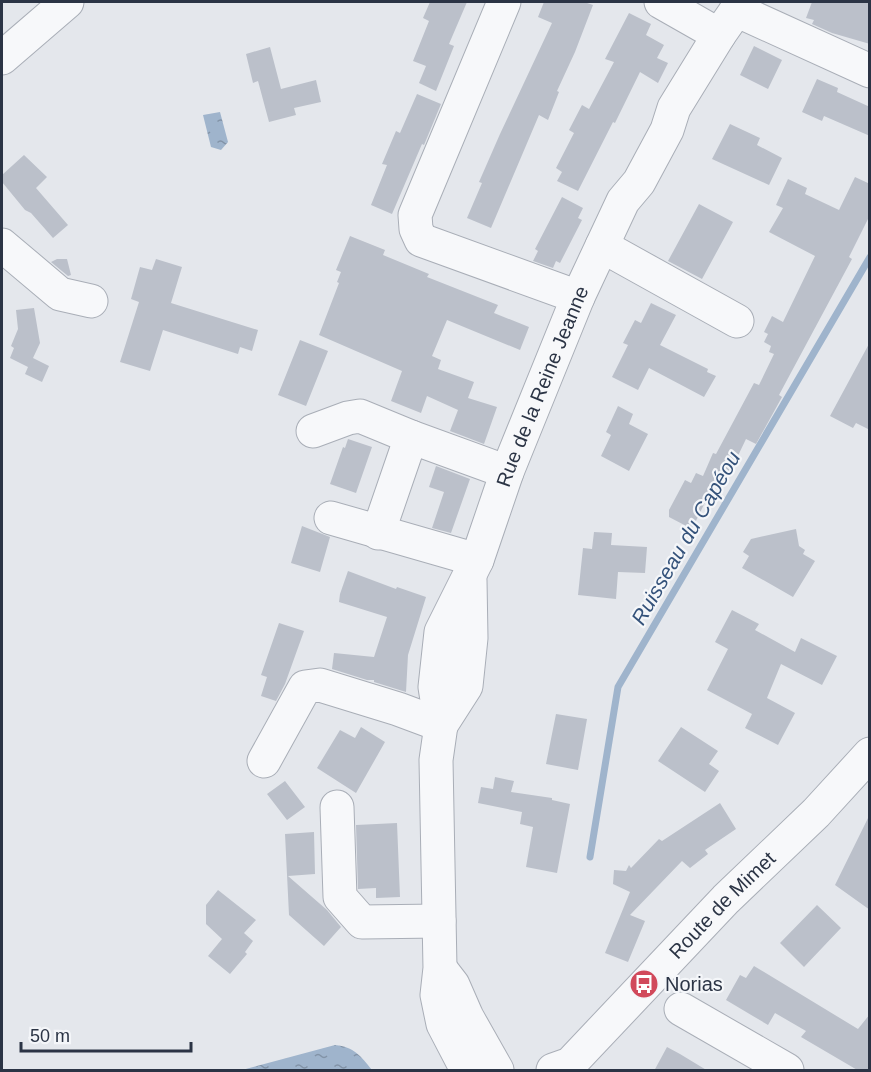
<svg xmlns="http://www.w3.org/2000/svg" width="871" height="1072" font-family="Helvetica,sans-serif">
  <defs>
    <pattern id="water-ripples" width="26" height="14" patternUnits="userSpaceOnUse" patternTransform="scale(1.5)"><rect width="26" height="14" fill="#9fb4cc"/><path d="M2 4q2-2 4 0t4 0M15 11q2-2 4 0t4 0" fill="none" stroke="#8293a7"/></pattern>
  </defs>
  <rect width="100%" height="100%" fill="#e4e7ec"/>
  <path fill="url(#water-ripples)" d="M220,112L228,142L221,150L211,147L203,115Z
    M335,1045C354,1047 361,1056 372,1070H242Z"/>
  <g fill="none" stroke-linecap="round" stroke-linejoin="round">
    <path stroke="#9fb4cc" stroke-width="7" d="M590,857L618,687L870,257"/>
  </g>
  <path fill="#bbc0ca" d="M430,2H467L449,44L454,46L436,91L419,83L426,66L413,61L429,21L423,18Z
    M544,2H584L593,5L575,52L557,91L559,92L548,120L539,115L491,228L467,218L482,183L479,182L500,134L552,23L538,17Z
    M812,2H870V44L832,33L812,24L814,20L806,18Z
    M629,13L651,24L646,35L664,45L657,58L668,63L658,83L640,72L615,123L613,122L578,191L557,181L562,172L556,168L574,133L569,130L582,105L589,109L614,62L605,59Z
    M754,46L782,60L768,89L740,75Z
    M270,47L281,89L316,80L321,102L294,108L296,115L269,122L258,81L253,83L246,54Z
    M817,79L838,88L837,92L870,107V136L824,116L822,121L802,112Z
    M417,94L441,104L424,145L422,144L392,214L371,205L387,165L382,164L396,131L400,133Z
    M730,124L760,138L757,145L782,158L769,185L712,159Z
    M24,155L47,177L36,188L68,225L53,238L31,213L25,210L2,182V175Z
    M855,177L870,184V215L849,257L852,259L779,395L782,397L756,444L746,439L722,489L714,484L692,529L669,517V510L685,480L691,483L696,473L703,476L713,453L716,454L754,383L759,385L774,354L769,352L771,346L764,342L768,334L764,332L772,316L783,322L815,256L769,232L783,208L776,205L788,179L807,188L805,194L839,210Z
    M562,197L583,208L578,218L582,220L560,263L556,261L553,268L533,261L538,251L535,249Z
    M699,204L733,222L702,279L668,261Z
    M350,236L385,250L383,255L429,274L427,277L498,305L494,313L529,327L520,350L447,320L432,356L441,360L438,369L474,382L468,398L497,407L484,444L450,431L458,410L427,396L421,413L391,401L402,371L319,335L339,283L337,282L341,272L336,270Z
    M57,259H67L71,275L68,276L51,262Z
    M156,259L182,267L171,303L258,330L252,351L240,347L238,354L163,330L150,371L120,362L139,302L131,299L140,267L152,270Z
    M651,303L676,315L660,345L708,369L707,372L716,376L704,397L649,368L638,390L612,377L628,345L623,343L635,320L641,323Z
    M34,308L40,343L33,358L49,366L42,382L25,374L28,367L10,358L14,348L11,346L18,329L16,310Z
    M300,340L328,351L306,406L278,395Z
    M870,342V430L856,423L853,428L830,416Z
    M618,406L633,414L629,424L648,434L629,471L601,456L611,435L606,432Z
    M348,439L372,447L356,493L330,484L343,447L345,448Z
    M436,466L470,479L451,533L432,528L444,492L429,487Z
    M302,526L330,537L320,572L291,563Z
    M796,529L799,546L805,550L803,554L815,561L793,597L742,568L749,556L743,552L751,539Z
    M594,532L612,533L611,545L647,547L645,573L618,572L616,599L578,595L583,548L592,549Z
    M348,571L396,589L397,587L426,597L408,655L406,692L374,682V680H367L332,669L334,653L374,657L387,617L339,602L340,594Z
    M732,610L759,624L755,630L795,652L801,638L837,656L822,685L781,664L767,698L795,713L778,745L745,728L752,714L707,690L728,649L715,642Z
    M279,623L304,631L285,684L276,701L261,696L267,677L261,675Z
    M556,714L587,719L578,770L546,764Z
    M361,727L385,742L356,793L317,768L340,730L355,738Z
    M681,727L718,751L709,764L719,771L705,792L658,761Z
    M495,777L514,781L511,792L552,798V800L570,804L557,873L526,867L533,827L520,824L522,812L478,803L481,787L493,789Z
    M285,781L305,807L287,820L267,794Z
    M720,803L736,829L705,850L708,854L690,868L682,861L630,915L645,921L628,962L605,953L630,892L613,884L614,870L626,871L629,865L631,868L659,839L662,841Z
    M870,814V910L835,885Z
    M397,823L400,897L376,898V888L358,889L356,825Z
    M314,832L315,874L288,876L327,910L341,927L324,946L289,915L285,834Z
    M218,890L256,920L244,933L253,941L245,952L247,954L230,974L208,956L222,939L206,924V905Z
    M817,905L841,928L804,967L780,943Z
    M754,966L858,1029L870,1014V1071H859L801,1037L806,1031L775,1013L768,1025L726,1000L740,975L746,978Z
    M667,1047L680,1054L708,1071H654Z"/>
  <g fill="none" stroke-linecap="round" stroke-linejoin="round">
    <g stroke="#a9aeb7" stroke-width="35">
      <g id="minor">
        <path d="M504,2L415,215L416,229L421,240L578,297"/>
        <path d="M661,2L719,35"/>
        <path d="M736,10L870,71"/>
        <path d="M2,58L67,2"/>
        <path d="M2,245L60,294L91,301"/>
        <path d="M602,246L737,321"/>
        <path d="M313,431L348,418L360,416L411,437"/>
        <path d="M331,518L477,560"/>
        <path d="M378,533L411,437L507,472"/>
        <path d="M441,725L466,686L471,638L470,580"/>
        <path d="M264,761L305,687L320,685L398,709L441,725"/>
        <path d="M337,807L340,897L362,922L439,921"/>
        <path d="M443,972L453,985L467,1017L497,1070"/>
        <path d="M681,1009L787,1070"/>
        <path id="s1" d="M467,1070L443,1024L437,995L440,968L436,760L441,725L435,687L441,632L477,560L507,472L578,297L623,201L639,182L667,130L674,108L719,35L742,2"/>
        <path id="s2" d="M553,1070L570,1064L726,899L816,813L870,754"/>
      </g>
    </g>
    <use href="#minor" stroke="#f7f8fa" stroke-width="33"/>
  </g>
  <defs>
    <g id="bus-disc" transform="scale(1.5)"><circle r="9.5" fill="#d1495b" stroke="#f4f6f9"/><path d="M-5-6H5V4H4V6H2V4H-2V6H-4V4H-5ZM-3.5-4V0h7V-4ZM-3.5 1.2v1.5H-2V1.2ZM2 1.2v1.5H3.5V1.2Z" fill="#fff"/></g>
  </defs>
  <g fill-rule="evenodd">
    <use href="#bus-disc" x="644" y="984"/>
  </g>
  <g text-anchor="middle" stroke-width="4.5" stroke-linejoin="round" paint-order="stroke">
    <g font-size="20" fill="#2b3445" stroke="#f4f6f9">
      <text dy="7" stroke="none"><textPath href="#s1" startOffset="712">Rue de la Reine Jeanne</textPath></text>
      <text dy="7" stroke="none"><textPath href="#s2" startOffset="238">Route de Mimet</textPath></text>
    </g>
    <g font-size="20" fill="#2b3445" stroke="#f4f6f9" text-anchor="start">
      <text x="665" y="991">Norias</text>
    </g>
    <g font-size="21" font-style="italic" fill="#34527a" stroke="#f4f6f9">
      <text transform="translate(686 538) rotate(-60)" y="7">Ruisseau du Capéou</text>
    </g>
  </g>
  <rect width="871" height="1072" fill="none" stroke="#2b3445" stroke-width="6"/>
  <path d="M21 1042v9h170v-9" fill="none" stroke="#2b3445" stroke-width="3"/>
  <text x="30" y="1042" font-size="18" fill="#2b3445" stroke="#f4f6f9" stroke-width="4.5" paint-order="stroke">50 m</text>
</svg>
